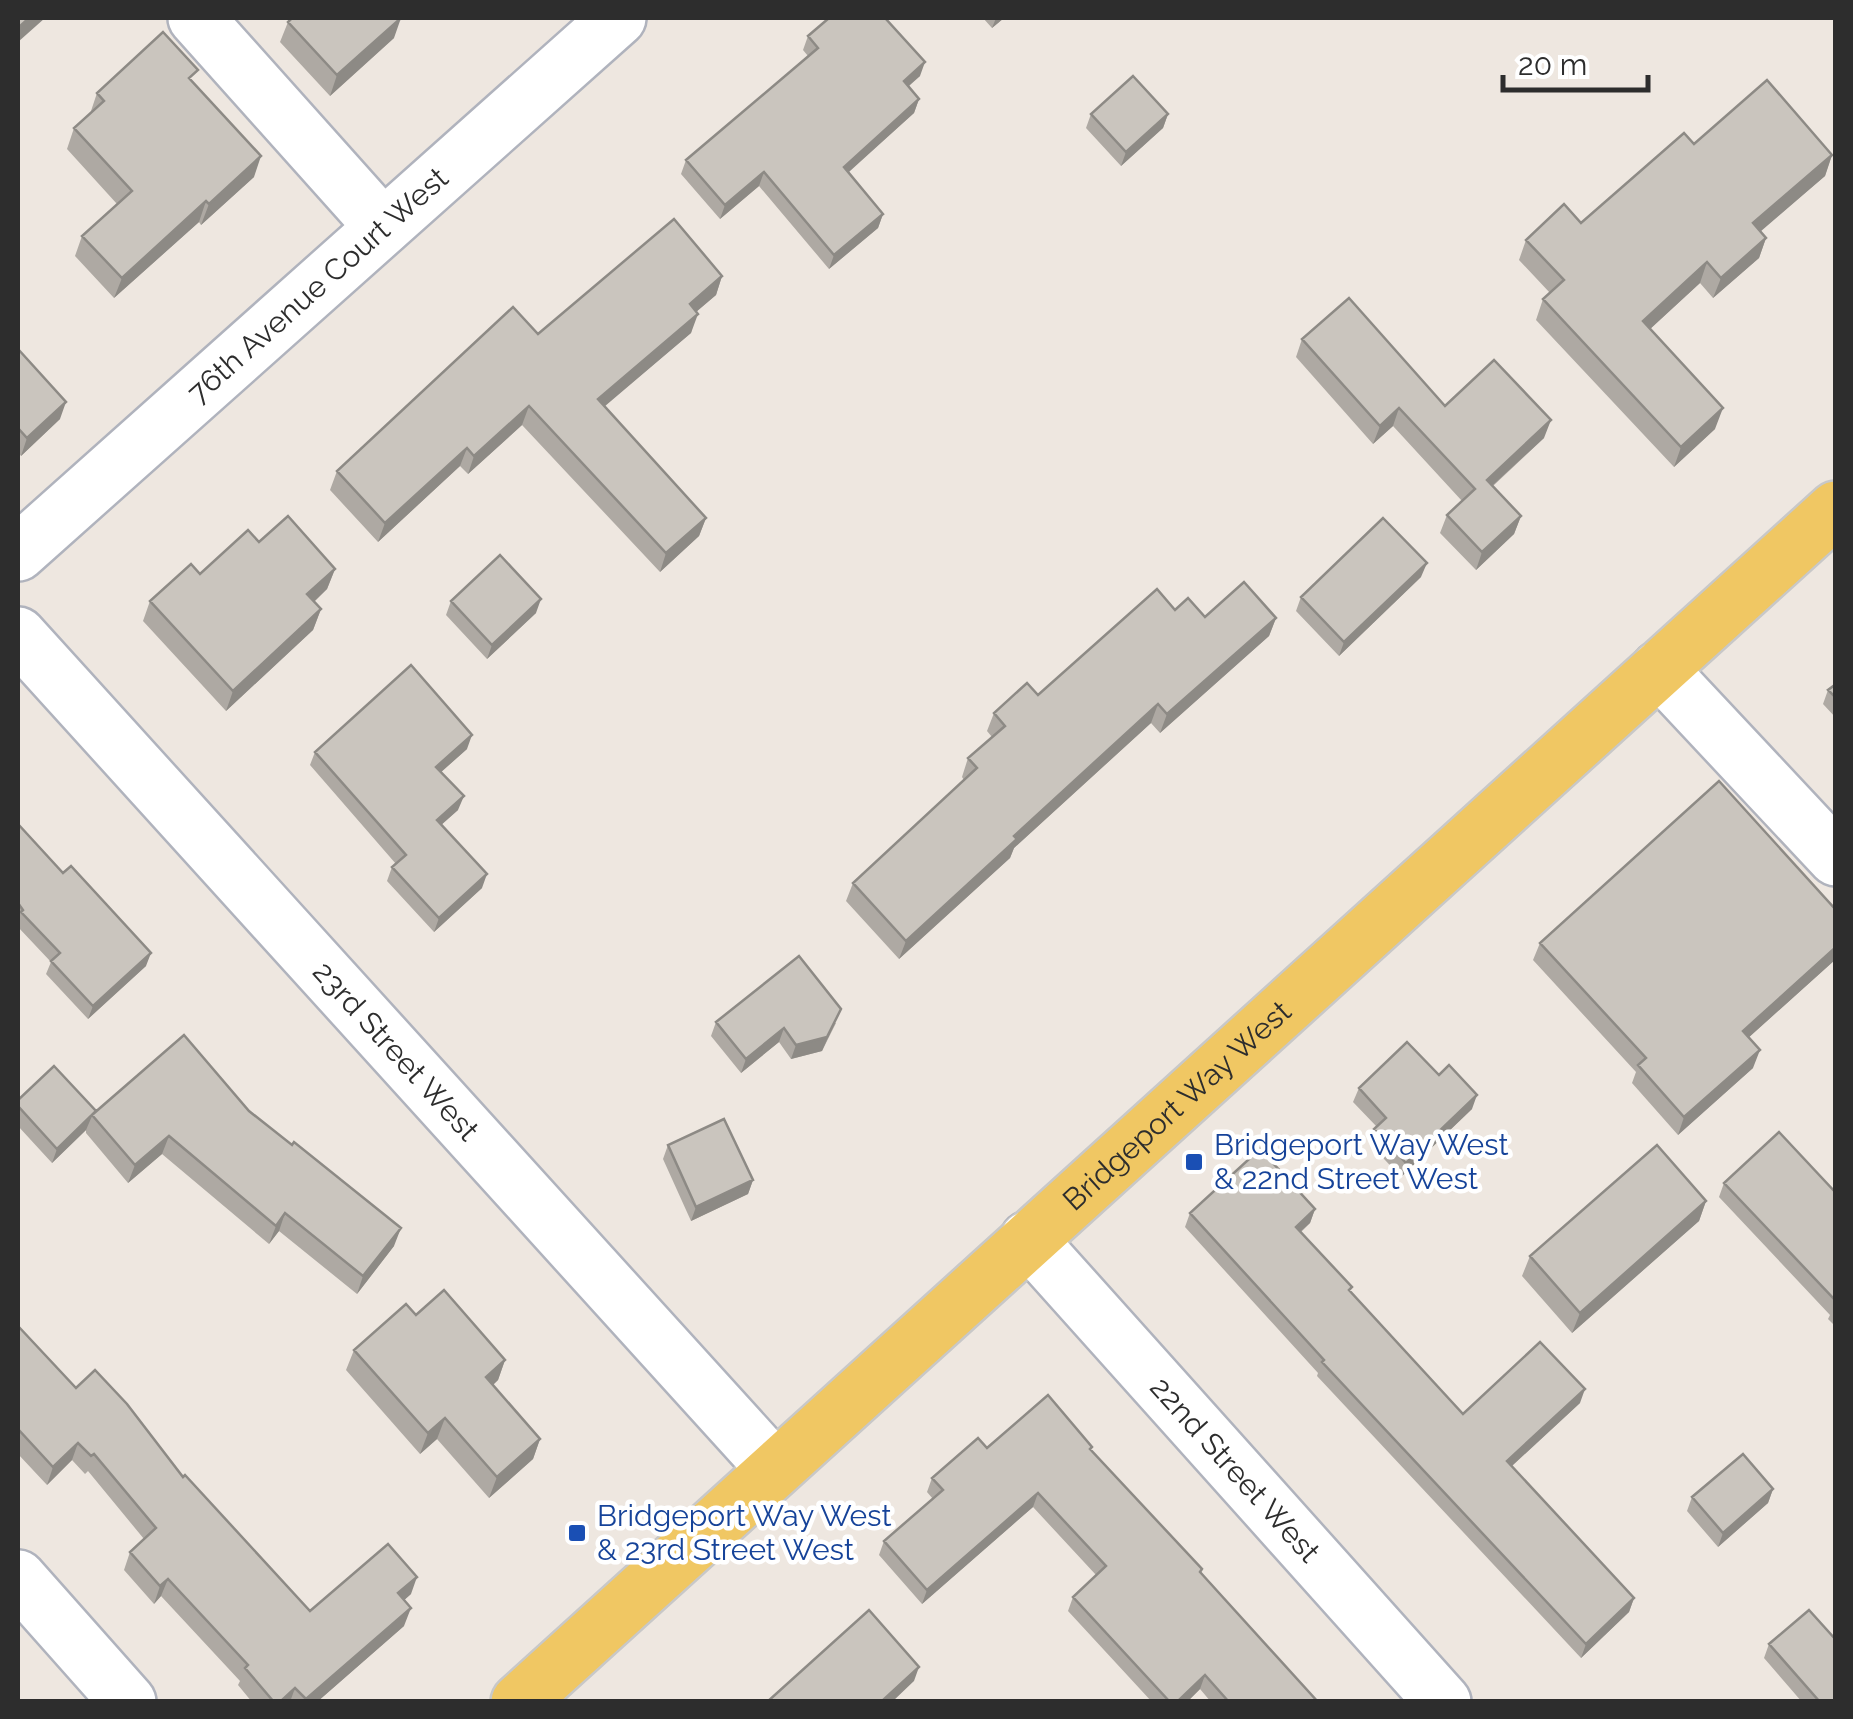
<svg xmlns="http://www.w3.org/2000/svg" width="1853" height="1719" font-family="Raleway,sans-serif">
  <rect width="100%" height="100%" fill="#eee7e0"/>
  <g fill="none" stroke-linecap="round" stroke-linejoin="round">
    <g stroke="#b0b3bd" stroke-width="60">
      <g id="minor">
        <path d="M196,18L383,227"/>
        <path id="s1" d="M18,553L618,18"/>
        <path id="s2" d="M18,635L774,1468"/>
        <path d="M1659,669L1836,858"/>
        <path id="s3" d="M1028,1239L1443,1702"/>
        <path d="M18,1578L128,1702"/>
      </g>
    </g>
    <g stroke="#c8c8c8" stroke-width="60">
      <g id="major">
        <path id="s4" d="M519,1702L1836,509"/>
      </g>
    </g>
    <use href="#minor" stroke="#fff" stroke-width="55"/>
    <use href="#major" stroke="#f0c763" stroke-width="55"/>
  </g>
  <path fill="#aea9a3" d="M983,18H1004L992,28Z
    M288,22L394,38L330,96L280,42Z
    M808,36L920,76L908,87L919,99L914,113L848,172L883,214L878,228L829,269L759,186L720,219L681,174L686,160L808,56L803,50Z
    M194,83L254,177L201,225L199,222L114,298L75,256L82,236L117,204L67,149L74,128L90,114L97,93Z
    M1091,114H1168L1163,128L1121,166L1086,128Z
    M1694,144L1832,155L1825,176L1760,231L1766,238L1759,258L1713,298L1700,283L1650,329L1715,429L1674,467L1536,320L1543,299L1550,293L1519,260L1526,240L1581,223Z
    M722,276L716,295L696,312L691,333L604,406L706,518L699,536L660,572L522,425L468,474L460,466L378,542L330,490L337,471L538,334Z
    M1302,339L1445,406L1544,438L1493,486L1521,516L1514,534L1476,570L1440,533L1447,515L1462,501L1393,426L1373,444L1296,357Z
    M18,349L60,419L21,456L18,452Z
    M259,542L335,569L327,589L314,602L321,609L313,630L226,711L143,621L150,601Z
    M1421,577L1339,656L1296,611L1301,597Z
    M451,601L536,613L487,659L446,615Z
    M1175,610L1205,617L1276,618L1269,636L1160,733L1151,723L1014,848L1010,858L899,959L846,901L853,883L964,780L962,777L968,758L992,737L987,731L994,713L1038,695Z
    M1836,684V718L1823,704L1828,690Z
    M467,749L441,772L458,810L441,825L482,888L434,932L387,881L392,867L396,864L310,765L315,752Z
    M18,824L146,966L88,1019L46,974L51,962L18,927Z
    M1540,943L1836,959L1749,1037L1753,1068L1678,1135L1632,1083L1636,1072L1533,960Z
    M716,1022L836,1023L822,1051L791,1059L779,1042L741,1073L711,1036Z
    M1439,1075L1472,1109L1401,1177L1369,1143L1374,1129L1377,1127L1353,1102L1359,1088Z
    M18,1100L96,1111H249L394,1246L357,1294L279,1231L269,1244L162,1154L128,1183L86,1133V1130L52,1163L18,1126Z
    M668,1145L753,1180L748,1194L691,1221L663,1159Z
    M1724,1183L1836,1193V1327L1828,1319L1830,1315L1719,1197Z
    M1706,1201L1699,1221L1572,1333L1522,1276L1530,1256Z
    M1315,1209L1310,1223L1301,1232L1350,1292L1463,1414L1580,1403L1512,1466L1634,1598L1629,1612L1581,1658L1317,1376L1318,1373L1185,1227L1190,1213Z
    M416,1315L505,1360L498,1380L493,1385L540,1439L533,1459L489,1498L437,1439L420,1454L346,1370L354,1350Z
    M18,1326L76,1388L183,1477L310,1611L411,1594L404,1600V1626L317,1702H252L238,1685L240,1681L161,1596L154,1604L124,1570L130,1552L144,1539L88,1471L85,1474L72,1460L47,1485L18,1454Z
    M1092,1447L1091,1450L1318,1702H1211L1200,1689L1187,1702H1152L1068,1611L1073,1597L1096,1575L1033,1507L922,1604L879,1555L884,1541L933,1499L927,1492L932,1478Z
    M1773,1489L1768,1503L1718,1547L1687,1511L1692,1497Z
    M1769,1644L1836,1702H1802L1764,1658Z"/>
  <path fill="#8d8a85" d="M29,18H45L18,42V28Z
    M401,18L394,38L330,96L337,75Z
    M996,18H1004L992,28Z
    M925,62L920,76L898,95L904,81Z
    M919,99L914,113L839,181L844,167Z
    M1168,114L1163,128L1121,166L1126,152Z
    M1832,155L1825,176L1746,244L1753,223Z
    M261,156L254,177L201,225L209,204Z
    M764,172L759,186L720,219L725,205Z
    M206,201L199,222L114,298L122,278Z
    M883,214L878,228L829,269L834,255Z
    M1766,238L1759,258L1713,298L1721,278Z
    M1707,262L1700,283L1636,342L1643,321Z
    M722,276L716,295L683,323L690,304Z
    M698,314L691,333L591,418L598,399Z
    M66,402L60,419L21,456L27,438Z
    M529,406L522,425L468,474L474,456Z
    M1399,408L1393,426L1373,444L1380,426Z
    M1723,408L1715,429L1674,467L1681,447Z
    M1551,420L1544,438L1480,497L1487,480Z
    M467,448L460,466L378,542L385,523Z
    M1521,516L1514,534L1476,570L1482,552Z
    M706,518L699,536L660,572L666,553Z
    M1427,563L1421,577L1339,656L1344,642Z
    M335,569L327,589L300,615L307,594Z
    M541,599L536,613L487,659L492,645Z
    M321,609L313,630L226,711L233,691Z
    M1276,618L1269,636L1160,733L1167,714Z
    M1158,704L1151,723L1014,848L1010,858L899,959L906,941L1014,836Z
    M472,735L467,749L431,781L436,767Z
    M464,796L458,810L431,834L437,820Z
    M487,874L482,888L434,932L439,918Z
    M1836,947V959L1737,1048L1743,1031Z
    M151,953L146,966L88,1019L93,1006Z
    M841,1009L822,1051L791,1059L796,1045Z
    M784,1028L779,1042L741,1073L746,1059Z
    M1760,1050L1753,1068L1678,1135L1684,1117Z
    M1477,1095L1472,1109L1401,1177L1406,1163Z
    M92,1116L86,1130L52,1163L57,1149Z
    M169,1136L162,1154L128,1183L135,1165Z
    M753,1180L748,1194L691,1221L696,1207Z
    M1706,1201L1699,1221L1572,1333L1580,1313Z
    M1315,1209L1310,1223L1291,1240L1296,1227Z
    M285,1213L279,1231L269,1244L276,1226Z
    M401,1228L394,1246L357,1294L363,1276Z
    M505,1360L498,1380L479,1398L486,1377Z
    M1585,1389L1580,1403L1502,1475L1507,1461Z
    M445,1418L437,1439L420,1454L428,1433Z
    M540,1439L533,1459L489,1498L497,1477Z
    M78,1443L72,1460L47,1485L53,1467Z
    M1773,1489L1768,1503L1718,1547L1723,1533Z
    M1038,1493L1033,1507L922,1604L927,1590Z
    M417,1577L411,1594L392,1611L398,1593Z
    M168,1579L161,1596L154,1604L160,1586Z
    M1634,1598L1629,1612L1581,1658L1586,1644Z
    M411,1608L404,1626L317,1702H305L306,1699Z
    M919,1667L914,1681L892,1702H881Z
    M1205,1675L1200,1689L1187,1702H1177Z
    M295,1688L290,1702H280Z"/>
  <path fill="#cac5be" stroke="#8d8a85" stroke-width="2.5" d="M18,18H29L18,28Z
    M292,18H401L337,75L288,22Z
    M829,18H885L925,62L904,81L919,99L844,167L883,214L834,255L764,172L725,205L686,160L818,48L808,36Z
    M163,32L198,70L189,78L261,156L209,204L206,201L122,278L82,236L132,191L74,128L104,101L97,93Z
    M1133,76L1168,114L1126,152L1091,114Z
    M1767,80L1832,155L1753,223L1766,238L1721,278L1707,262L1643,321L1723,408L1681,447L1543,299L1564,280L1526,240L1564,204L1581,223L1684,133L1694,144Z
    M674,219L722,276L690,304L698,314L598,399L706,518L666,553L529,406L474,456L467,448L385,523L337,471L513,307L538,334Z
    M1349,298L1445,406L1494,360L1551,420L1487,480L1521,516L1482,552L1447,515L1475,489L1399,408L1380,426L1302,339Z
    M18,349L66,402L27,438L18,428Z
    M288,516L335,569L307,594L321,609L233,691L150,601L191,564L200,574L248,530L259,542Z
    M1383,518L1427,563L1344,642L1301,597Z
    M500,555L541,599L492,645L451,601Z
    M1244,582L1276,618L1167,714L1158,704L1014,836L1017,839L906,941L853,883L977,768L968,758L1005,726L994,713L1027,683L1038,695L1157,589L1175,610L1188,598L1205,617Z
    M411,665L472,735L436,767L464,796L437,820L487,874L439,918L392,867L406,855L315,752Z
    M1836,684V698L1828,690Z
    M1719,781L1836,910V947L1743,1031L1760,1050L1684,1117L1638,1065L1646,1058L1540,943Z
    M18,824L63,873L71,866L151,953L93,1006L51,961L60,953L21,912L23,910L18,903Z
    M799,956L841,1009L827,1037L796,1045L784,1028L746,1059L716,1022Z
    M184,1035L249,1111L292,1145L294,1142L401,1228L363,1276L285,1213L276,1226L169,1136L135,1165L92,1115Z
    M1407,1042L1439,1075L1449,1065L1477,1095L1406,1163L1374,1129L1386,1118L1359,1088Z
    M54,1066L96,1111L57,1149L18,1106V1100Z
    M724,1119L753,1180L696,1207L668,1145Z
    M1779,1132L1836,1193V1301L1724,1183Z
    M1657,1145L1706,1201L1580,1313L1530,1256Z
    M1260,1149L1315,1209L1296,1227L1352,1287L1349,1290L1463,1414L1540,1342L1585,1389L1507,1461L1634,1598L1586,1644L1322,1362L1324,1360L1190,1213Z
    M444,1290L505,1360L486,1377L540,1439L497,1477L445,1418L428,1433L354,1350L406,1304L416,1315Z
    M18,1326L76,1388L95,1370L127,1404L183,1477L185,1475L310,1611L388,1544L417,1577L398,1593L411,1608L306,1699L295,1688L280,1702H274L245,1668L248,1665L168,1579L160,1586L130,1552L156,1528L94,1454L91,1456L78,1443L53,1467L18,1429Z
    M1048,1395L1092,1447L1090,1449L1202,1569L1200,1572L1318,1702H1229L1205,1675L1177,1702H1170L1073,1597L1106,1566L1038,1493L927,1590L884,1541L943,1490L932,1478L978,1438L987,1448Z
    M1743,1454L1773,1489L1723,1533L1692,1497Z
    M869,1610L919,1667L881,1702H767Z
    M1809,1610L1836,1640V1702H1820L1769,1644Z"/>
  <g fill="#1a4fb4" stroke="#fff" stroke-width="4">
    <rect x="1184" y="1152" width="20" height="20" rx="5"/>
    <rect x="567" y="1523" width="20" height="20" rx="5"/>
  </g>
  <g text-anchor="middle" stroke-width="9" stroke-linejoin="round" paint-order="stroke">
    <g font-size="30" fill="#2d2d2d" stroke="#fff">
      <text dy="10" stroke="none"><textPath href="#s1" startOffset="402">76th Avenue Court West</textPath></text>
      <text dy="10" stroke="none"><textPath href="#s2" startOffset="562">23rd Street West</textPath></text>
      <text dy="10" stroke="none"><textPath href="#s4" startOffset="888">Bridgeport Way West</textPath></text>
      <text dy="10" stroke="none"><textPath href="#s3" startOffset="310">22nd Street West</textPath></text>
    </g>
    <g font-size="30" fill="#164399" stroke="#fff" text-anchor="start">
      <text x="1214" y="1155">Bridgeport Way West<tspan x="1214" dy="34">&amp; 22nd Street West</tspan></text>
      <text x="597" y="1526">Bridgeport Way West<tspan x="597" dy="34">&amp; 23rd Street West</tspan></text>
    </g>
  </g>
  <rect width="1853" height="1719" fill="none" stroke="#2d2d2d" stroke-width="40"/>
  <path d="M1503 75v15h145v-15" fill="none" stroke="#2d2d2d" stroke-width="5"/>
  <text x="1518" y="75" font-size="30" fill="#2d2d2d" stroke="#ffffff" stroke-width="8" paint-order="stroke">20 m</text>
</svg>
